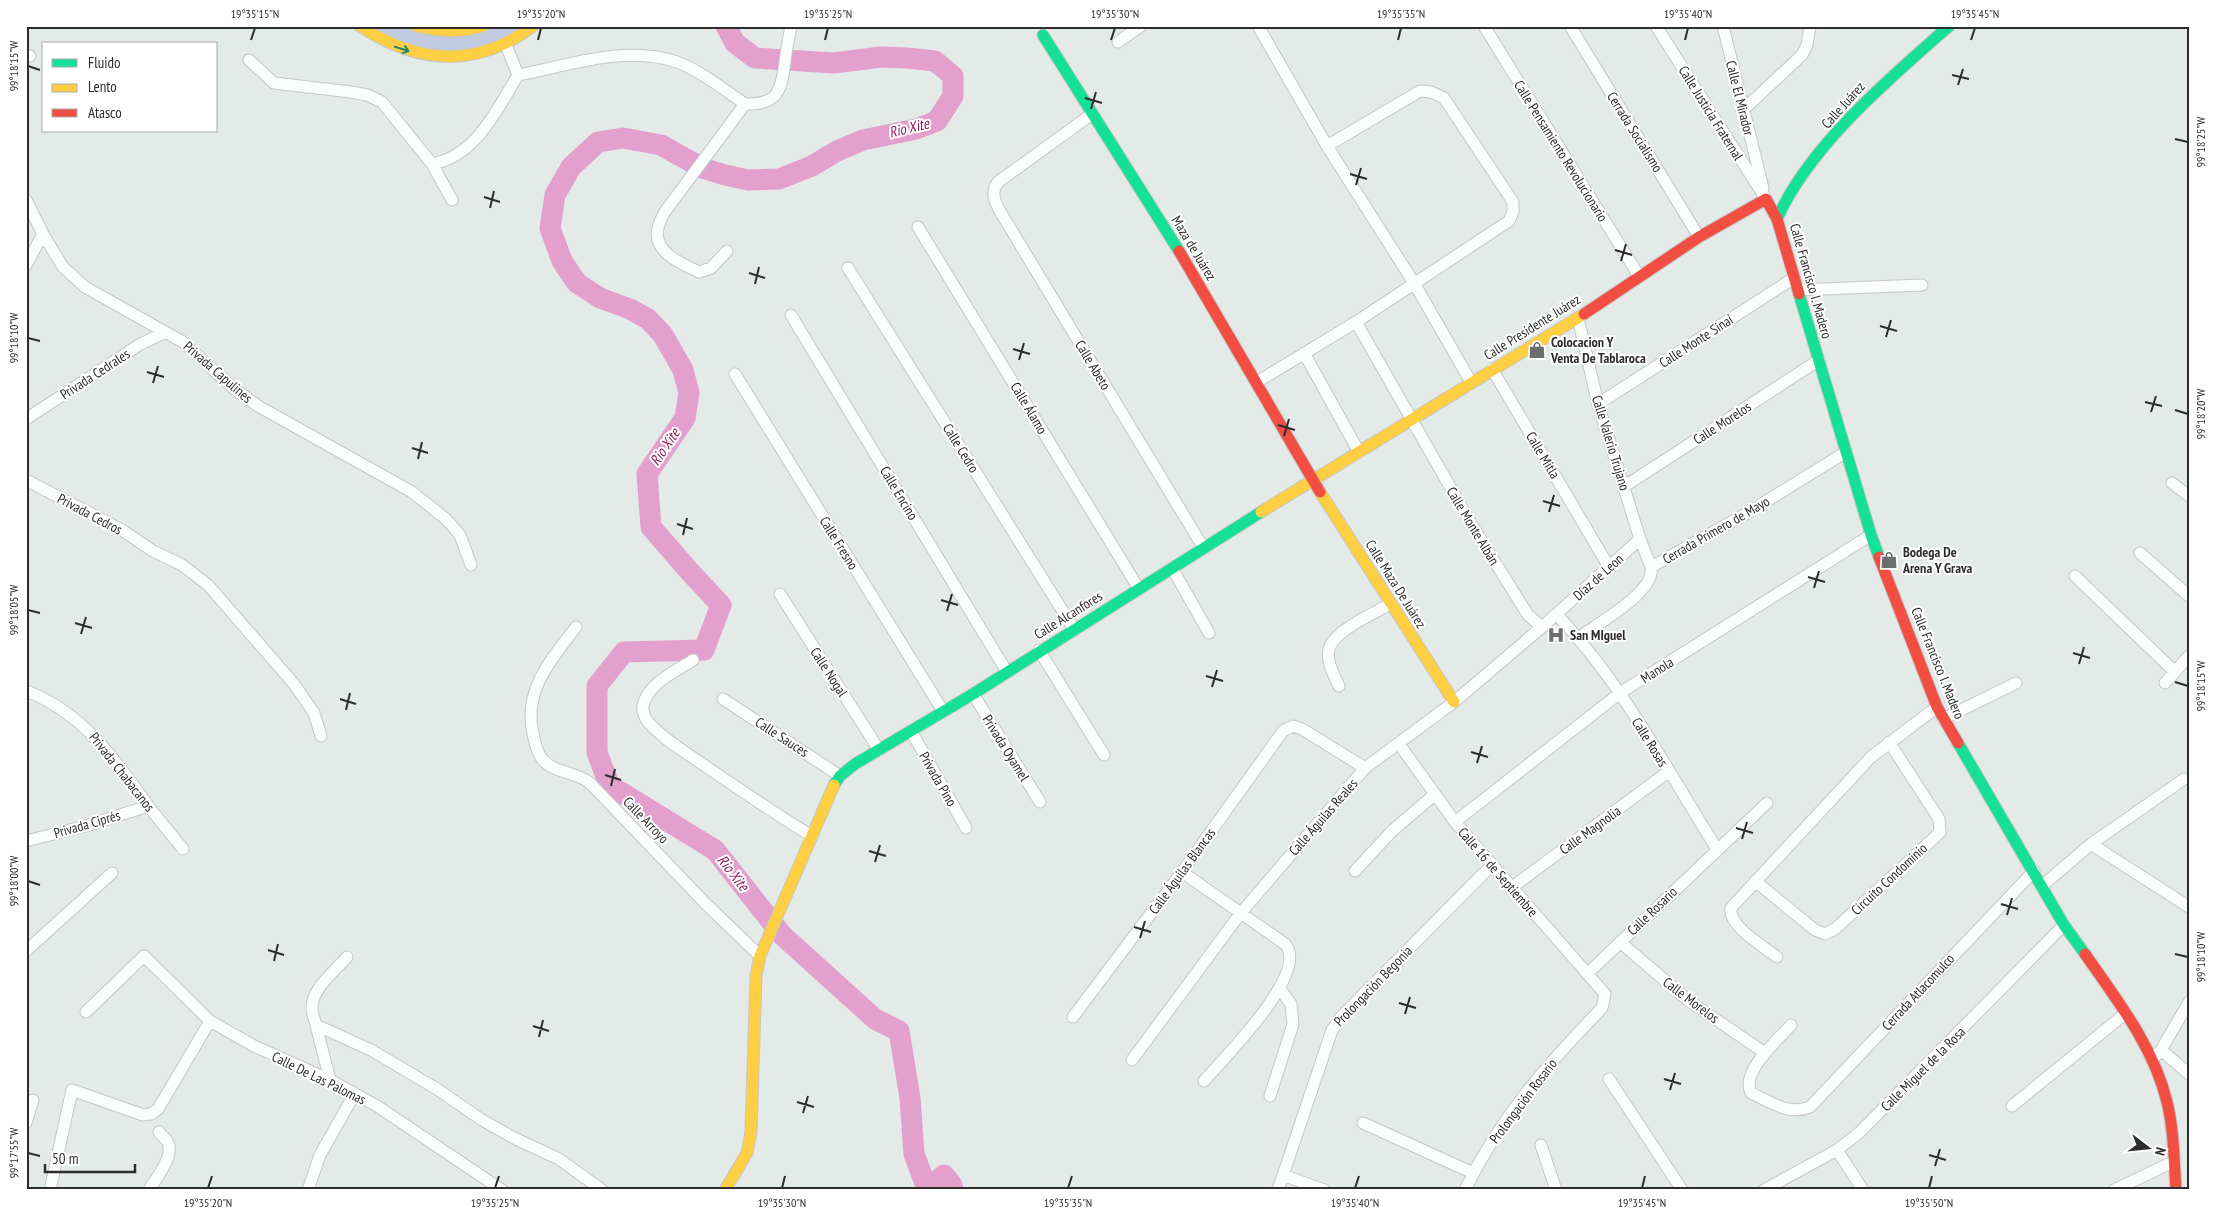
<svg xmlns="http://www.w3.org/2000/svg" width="2215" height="1216" font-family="'PT Sans Narrow',sans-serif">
  <rect width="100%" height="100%" fill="#e4eae8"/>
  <path fill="#c1cbe2" d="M360,26H533L526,33L444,55Z"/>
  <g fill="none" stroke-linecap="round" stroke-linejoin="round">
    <path stroke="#e3a0cc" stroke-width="21" d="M726,26L735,43L755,58L834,63L881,57L907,58L935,61L953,76V96L937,121L916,129L863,140L837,151L812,166L779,179L748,180L725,175L702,168L661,145L623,138L598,142L571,167L555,195L550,228L562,261L577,283L600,298L630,309L648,319L663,335L683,370L689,393L685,418L647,474L651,527L690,572L721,605L704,650L624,652L597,686V752L609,785L715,850L782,935L875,1019L899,1031L910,1098L914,1154L927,1189L944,1175L952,1185L953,1190"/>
    <g stroke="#c6c7c6" stroke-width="13">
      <path id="street" d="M1258,26L1327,146L1414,283L1471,382
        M1484,26L1639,276
        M1570,26L1699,237
        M1656,26L1766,199
        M1723,26L1763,188
        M1118,42L1141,26
        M26,55L30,56
        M249,60L274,83L351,92L367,95L382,102L432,164L452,200
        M518,75C567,66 627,44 677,62C701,71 723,89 745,104
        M1742,111L1802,55L1807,45L1810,26
        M1092,114L998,182C990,193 995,202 1001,213L1203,547
        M432,164C476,156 496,111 518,75L506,45
        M26,200L43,234L63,267L85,287L183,342L232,387L258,406L412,492L446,519L460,535L471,565
        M918,227L1139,589
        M727,251L711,268L699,272C682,264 652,252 658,228C659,223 662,218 664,213L745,104C778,105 781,91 785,62C786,50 789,38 791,26
        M26,265L43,234
        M848,268L1074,629
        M1798,290L1922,285
        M791,315L1007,672
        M1578,318L1598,404L1640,539L1651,567
        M1356,322L1473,527L1528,615L1542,627
        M1304,353L1359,452
        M1492,369L1609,567
        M735,374L943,711
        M1257,382L1356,322L1509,221L1513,212V202L1444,98L1431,92L1420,91L1327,146
        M1598,404L1794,278
        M26,419L139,345L165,332
        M26,480L122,530L153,551L182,565L208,585L294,684L314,713L321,736
        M2172,483L2189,496
        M1625,486L1819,360
        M2140,553L2189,596
        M1172,568L1209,633
        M2075,576L2175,672
        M780,594L879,750
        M1557,615C1622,683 1667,770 1717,849
        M576,627C551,660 523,690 533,734C535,742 537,753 542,759C553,773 577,772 590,783L706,904L760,956
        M1578,638C1597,624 1656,592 1651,567L1749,512L1846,452
        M1039,650L1104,755
        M693,660C676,671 647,684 643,706C642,711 645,719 649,723C663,739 684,751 701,763C737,788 774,813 812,836
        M2165,683L2189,656
        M1339,686C1334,675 1326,661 1329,649C1333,631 1375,613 1390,604
        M26,691C82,712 113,757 147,804C158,819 171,834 183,849
        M973,694L1040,802
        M723,699L840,776
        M1943,719L2016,683
        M911,731L966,828
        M1399,744L1455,822L1605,994L1602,1008C1546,1066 1501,1116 1465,1190
        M1455,822L1620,693L1871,535
        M26,841L89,825L148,806
        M2091,844L2189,907
        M1355,871L1392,831L1434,795
        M1182,872L1285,944C1311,972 1223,1059 1204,1081
        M1755,881L1815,930L1825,934L1835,929L1935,837L1940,832L1939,819L1889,742
        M2042,886L2091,844L2184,779
        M1511,888L1668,772
        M1620,942L1689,1001L1765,1053
        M26,951L112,873
        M1777,957C1763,946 1728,926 1731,908L1871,757L1937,707
        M1587,974L1767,803
        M86,1012L144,956L210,1021L254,1046L330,1080L377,1106L502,1190
        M1073,1017L1182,872L1283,731L1293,726L1302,729L1365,768
        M316,1025C315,1020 312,1014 312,1009C311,989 335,971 347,957
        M1791,1025C1778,1040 1740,1072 1751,1093C1771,1102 1789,1116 1810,1107L2034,871
        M2161,1050L2189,1074
        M1132,1060L1240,914L1365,768L1454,702L1542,627L1640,539
        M2152,1060L2161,1050L2189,1002
        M1609,1079L1682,1190
        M330,1080L316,1025L371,1050L437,1089L482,1120L514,1138L559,1159L602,1190
        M1270,1096L1293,1024L1291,1004L1280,989
        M2012,1106L2126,1013
        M26,1123L33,1100
        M1363,1123L1473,1173
        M1541,1145L1556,1190
        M1837,1150L1863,1190
        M1283,1175L1324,1190
        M50,1190L72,1090L143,1115L151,1114L158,1109L210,1021
        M149,1190C156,1178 176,1155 167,1141C165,1138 161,1135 159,1132
        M308,1190L320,1155L354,1095
        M1278,1190L1332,1030L1341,1017L1492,865
        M1764,1190L1837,1150L1860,1132L2064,925
        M2114,1190L2175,1161"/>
    </g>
    <g stroke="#c6c7c6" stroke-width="13">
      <path id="fast" d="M1043,35L1179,251
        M1777,219C1809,146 1890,78 1949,26
        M1799,294L1871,535L1879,557
        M1958,743L2064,925L2085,954
        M834,785L840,776L855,764L973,694L1261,512"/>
    </g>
    <g stroke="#c6c7c6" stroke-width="13">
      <path id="slow" d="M360,26C418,64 476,69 533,26
        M416,26C439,32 460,33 483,26
        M1320,492L1454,702
        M1261,512L1584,314
        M725,1190L747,1153L751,1132L756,976L760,956L834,785"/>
    </g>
    <g stroke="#c6c7c6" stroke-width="13">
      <path id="jam" d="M1179,251L1320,492
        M1584,314L1699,237L1766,199L1777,219L1799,294
        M1879,557L1937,707L1958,743
        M2085,954C2117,1000 2154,1047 2167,1102C2174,1130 2174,1161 2176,1190"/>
    </g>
    <use href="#street" stroke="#fbfcfc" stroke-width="11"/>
    <use href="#fast" stroke="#16e098" stroke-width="11"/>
    <use href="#slow" stroke="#ffcf43" stroke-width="11"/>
    <use href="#jam" stroke="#f24e42" stroke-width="11"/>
  </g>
  <defs><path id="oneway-shaft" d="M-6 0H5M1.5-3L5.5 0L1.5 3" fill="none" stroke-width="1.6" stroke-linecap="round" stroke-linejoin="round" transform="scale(1.25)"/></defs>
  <use stroke="#228662" href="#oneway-shaft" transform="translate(402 49) rotate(17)"/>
  <path fill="none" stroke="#2d2d2d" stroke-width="2" d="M251,40L255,28M538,40L541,28M825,40L828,28M1111,40L1115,28M1398,40L1401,28M1685,40L1688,28M1971,40L1975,28M28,66L40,70M1952,75L1969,79M1958,85L1963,69M1085,98L1102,103M1091,109L1096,92M2175,139L2188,142M1350,174L1367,179M1356,185L1361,168M484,197L500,202M490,208L494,191M1615,250L1632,255M1621,261L1626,244M749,273L765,278M755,284L759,267M1880,326L1897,331M1886,337L1891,320M28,338L40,341M1013,349L1030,354M1019,360L1024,343M147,372L164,377M153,383L158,366M2145,402L2162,406M2175,410L2188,414M2151,412L2156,396M1278,425L1295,430M1284,436L1289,419M412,448L428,453M418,459L422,442M1543,501L1560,506M1549,512L1554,495M677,524L693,529M683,535L687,518M1808,577L1825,582M1814,588L1819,571M941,600L958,605M28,610L40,613M947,611L952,594M75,623L92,628M81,634L86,617M2073,653L2090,658M2079,664L2084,647M1206,676L1223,681M2175,682L2188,686M1212,687L1217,670M340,699L356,704M346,710L350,693M1471,752L1488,757M1477,763L1482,746M605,775L621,780M611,786L615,769M1736,828L1753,833M1742,839L1747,822M869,851L886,856M875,862L880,845M28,881L40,885M2001,904L2018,909M2007,915L2012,898M1134,927L1151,932M1140,938L1145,921M268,950L284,955M2175,954L2188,957M274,961L278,944M1399,1003L1416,1008M1405,1014L1410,997M533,1026L549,1031M539,1037L543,1020M1664,1079L1681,1084M1670,1090L1675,1073M797,1102L814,1107M803,1113L808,1096M28,1153L40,1156M1929,1155L1946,1160M1935,1166L1940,1149M208,1188L212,1176M495,1188L499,1176M782,1188L785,1176M1068,1188L1072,1176M1355,1188L1359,1176M1642,1188L1645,1176M1929,1188L1932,1176"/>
  <defs>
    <g id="shop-bare" transform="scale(1.35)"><path d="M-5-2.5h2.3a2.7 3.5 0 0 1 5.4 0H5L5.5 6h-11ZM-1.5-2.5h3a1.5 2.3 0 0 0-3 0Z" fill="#6d6f6e" stroke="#fff" stroke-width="2.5" paint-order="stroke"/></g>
    <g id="hospital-bare" transform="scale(1.35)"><path d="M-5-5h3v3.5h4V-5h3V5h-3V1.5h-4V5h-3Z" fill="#6d6f6e" stroke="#fff" stroke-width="2.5" paint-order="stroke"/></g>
  </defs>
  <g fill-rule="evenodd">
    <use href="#shop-bare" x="1537" y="350"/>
    <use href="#shop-bare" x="1889" y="560"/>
    <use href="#hospital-bare" x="1556" y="635"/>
  </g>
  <g text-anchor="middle" stroke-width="4" stroke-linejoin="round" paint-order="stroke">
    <g font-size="14" fill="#2d2d2d" stroke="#fff">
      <text transform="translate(1740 98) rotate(76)" y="5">Calle El Mirador</text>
      <text transform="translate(1843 105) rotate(-48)" y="5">Calle Juárez</text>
      <text transform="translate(1711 113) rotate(58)" y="5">Calle Justicia Fraternal</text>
      <text transform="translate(1635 132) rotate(58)" y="5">Cerrada Socialismo</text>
      <text transform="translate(1561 151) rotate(58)" y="5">Calle Pensamiento Revolucionario</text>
      <text transform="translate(1194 248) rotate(59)" y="5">Maza de Juárez</text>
      <text transform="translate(1811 281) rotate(74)" y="5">Calle Francisco I. Madero</text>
      <text transform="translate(1532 327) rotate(-32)" y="5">Calle Presidente Juárez</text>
      <text transform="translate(1696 341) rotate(-33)" y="5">Calle Monte Sinaí</text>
      <text transform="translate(1093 365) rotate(59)" y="5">Calle Abeto</text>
      <text transform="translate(218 372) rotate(41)" y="5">Privada Capulines</text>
      <text transform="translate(95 374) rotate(-33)" y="5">Privada Cedrales</text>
      <text transform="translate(1029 408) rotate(59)" y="5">Calle Álamo</text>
      <text transform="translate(1722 423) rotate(-33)" y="5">Calle Morelos</text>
      <text transform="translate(1611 443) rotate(73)" y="5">Calle Valerio Trujano</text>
      <text transform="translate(961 448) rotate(58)" y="5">Calle Cedro</text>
      <text transform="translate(1543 455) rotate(59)" y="5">Calle Mitla</text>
      <text transform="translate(899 493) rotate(59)" y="5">Calle Encino</text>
      <text transform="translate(90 514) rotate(28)" y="5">Privada Cedros</text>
      <text transform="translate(1473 526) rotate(59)" y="5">Calle Monte Albán</text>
      <text transform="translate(1716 530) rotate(-30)" y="5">Cerrada Primero de Mayo</text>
      <text transform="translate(839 543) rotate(58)" y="5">Calle Fresno</text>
      <text transform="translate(1598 577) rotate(-42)" y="5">Díaz de Leon</text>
      <text transform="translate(1396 584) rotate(58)" y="5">Calle Maza De Juárez</text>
      <text transform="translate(1068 615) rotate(-32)" y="5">Calle Alcanfores</text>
      <text transform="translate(1938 663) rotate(68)" y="5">Calle Francisco I. Madero</text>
      <text transform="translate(1657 670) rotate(-32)" y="5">Manola</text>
      <text transform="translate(829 672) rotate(57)" y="5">Calle Nogal</text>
      <text transform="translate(782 737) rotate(33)" y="5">Calle Sauces</text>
      <text transform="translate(1650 742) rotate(58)" y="5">Calle Rosas</text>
      <text transform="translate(1006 748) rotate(58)" y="5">Privada Oyamel</text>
      <text transform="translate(122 772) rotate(52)" y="5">Privada Chabacanos</text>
      <text transform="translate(938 779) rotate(60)" y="5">Privada Pino</text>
      <text transform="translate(1323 817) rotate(-49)" y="5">Calle Águilas Reales</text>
      <text transform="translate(646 820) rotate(46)" y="5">Calle Arroyo</text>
      <text transform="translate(87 824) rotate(-16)" y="5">Privada Ciprés</text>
      <text transform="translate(1590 830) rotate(-36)" y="5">Calle Magnolia</text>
      <text transform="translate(1182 871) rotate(-54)" y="5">Calle Águilas Blancas</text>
      <text transform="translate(1498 872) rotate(49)" y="5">Calle 16 de Septiembre</text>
      <text transform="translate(1889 879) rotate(-43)" y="5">Circuito Condominio</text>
      <text transform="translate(1652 911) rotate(-44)" y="5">Calle Rosario</text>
      <text transform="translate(1373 986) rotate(-46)" y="5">Prolongación Begonia</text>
      <text transform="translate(1918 992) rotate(-47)" y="5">Cerrada Atlacomulco</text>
      <text transform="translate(1691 1000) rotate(37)" y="5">Calle Morelos</text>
      <text transform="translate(1923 1069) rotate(-45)" y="5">Calle Miguel de la Rosa</text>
      <text transform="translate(319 1078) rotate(26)" y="5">Calle De Las Palomas</text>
      <text transform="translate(1523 1101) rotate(-53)" y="5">Prolongación Rosario</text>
    </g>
    <g font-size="14" font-weight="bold" fill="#2d2d2d" stroke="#fff" text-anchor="start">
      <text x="1551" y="347">Colocacion Y<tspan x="1551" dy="16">Venta De Tablaroca</tspan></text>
      <text x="1903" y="557">Bodega De<tspan x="1903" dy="16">Arena Y Grava</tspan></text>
      <text x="1570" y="640">San MIguel</text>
    </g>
    <g font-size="15" font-style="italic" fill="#921c5f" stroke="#fff">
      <text transform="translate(909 128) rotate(-14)" y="5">Rio Xite</text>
      <text transform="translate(665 447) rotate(-56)" y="5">Rio Xite</text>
      <text transform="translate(733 873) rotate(52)" y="5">Rio Xite</text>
    </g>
  </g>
  <rect width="2215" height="1216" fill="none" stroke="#ffffff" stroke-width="55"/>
  <rect x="42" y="42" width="175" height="90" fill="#ffffff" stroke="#ababab"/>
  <rect x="52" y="59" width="25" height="8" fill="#16e098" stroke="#ababab"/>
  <text x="88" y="68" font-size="15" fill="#2d2d2d">Fluido</text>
  <rect x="52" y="84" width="25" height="8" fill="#ffcf43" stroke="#ababab"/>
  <text x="88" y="92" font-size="15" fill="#2d2d2d">Lento</text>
  <rect x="52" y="109" width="25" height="8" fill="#f24e42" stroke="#ababab"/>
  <text x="88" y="118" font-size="15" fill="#2d2d2d">Atasco</text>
  <g transform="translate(2148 1148) rotate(106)" stroke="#ffffff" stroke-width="4" paint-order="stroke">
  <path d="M0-4L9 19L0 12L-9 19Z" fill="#2d2d2d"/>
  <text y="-8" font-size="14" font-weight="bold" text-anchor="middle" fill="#2d2d2d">N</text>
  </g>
  <path d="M45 1164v8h90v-8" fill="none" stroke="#2d2d2d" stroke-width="2.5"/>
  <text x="52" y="1164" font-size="15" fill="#2d2d2d" stroke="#ffffff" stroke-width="4" paint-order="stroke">50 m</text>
  <rect x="28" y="28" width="2160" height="1160" fill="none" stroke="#2d2d2d" stroke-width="2"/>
  <g font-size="12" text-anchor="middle" fill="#2d2d2d">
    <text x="255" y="18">19°35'15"N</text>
    <text x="541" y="18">19°35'20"N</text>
    <text x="828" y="18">19°35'25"N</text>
    <text x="1115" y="18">19°35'30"N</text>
    <text x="1401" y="18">19°35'35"N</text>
    <text x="1688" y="18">19°35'40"N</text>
    <text x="1975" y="18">19°35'45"N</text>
    <text transform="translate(14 66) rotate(-90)" y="4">99°18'15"W</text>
    <text transform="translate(2201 142) rotate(-90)" y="4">99°18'25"W</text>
    <text transform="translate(14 338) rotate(-90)" y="4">99°18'10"W</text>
    <text transform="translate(2201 414) rotate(-90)" y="4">99°18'20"W</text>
    <text transform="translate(14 610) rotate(-90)" y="4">99°18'05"W</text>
    <text transform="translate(2201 686) rotate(-90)" y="4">99°18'15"W</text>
    <text transform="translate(14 881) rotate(-90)" y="4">99°18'00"W</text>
    <text transform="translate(2201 957) rotate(-90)" y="4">99°18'10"W</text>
    <text transform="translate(14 1153) rotate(-90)" y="4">99°17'55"W</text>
    <text x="208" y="1207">19°35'20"N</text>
    <text x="495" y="1207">19°35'25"N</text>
    <text x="782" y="1207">19°35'30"N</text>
    <text x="1068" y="1207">19°35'35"N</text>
    <text x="1355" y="1207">19°35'40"N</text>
    <text x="1642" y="1207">19°35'45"N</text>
    <text x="1929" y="1207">19°35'50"N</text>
  </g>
</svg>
